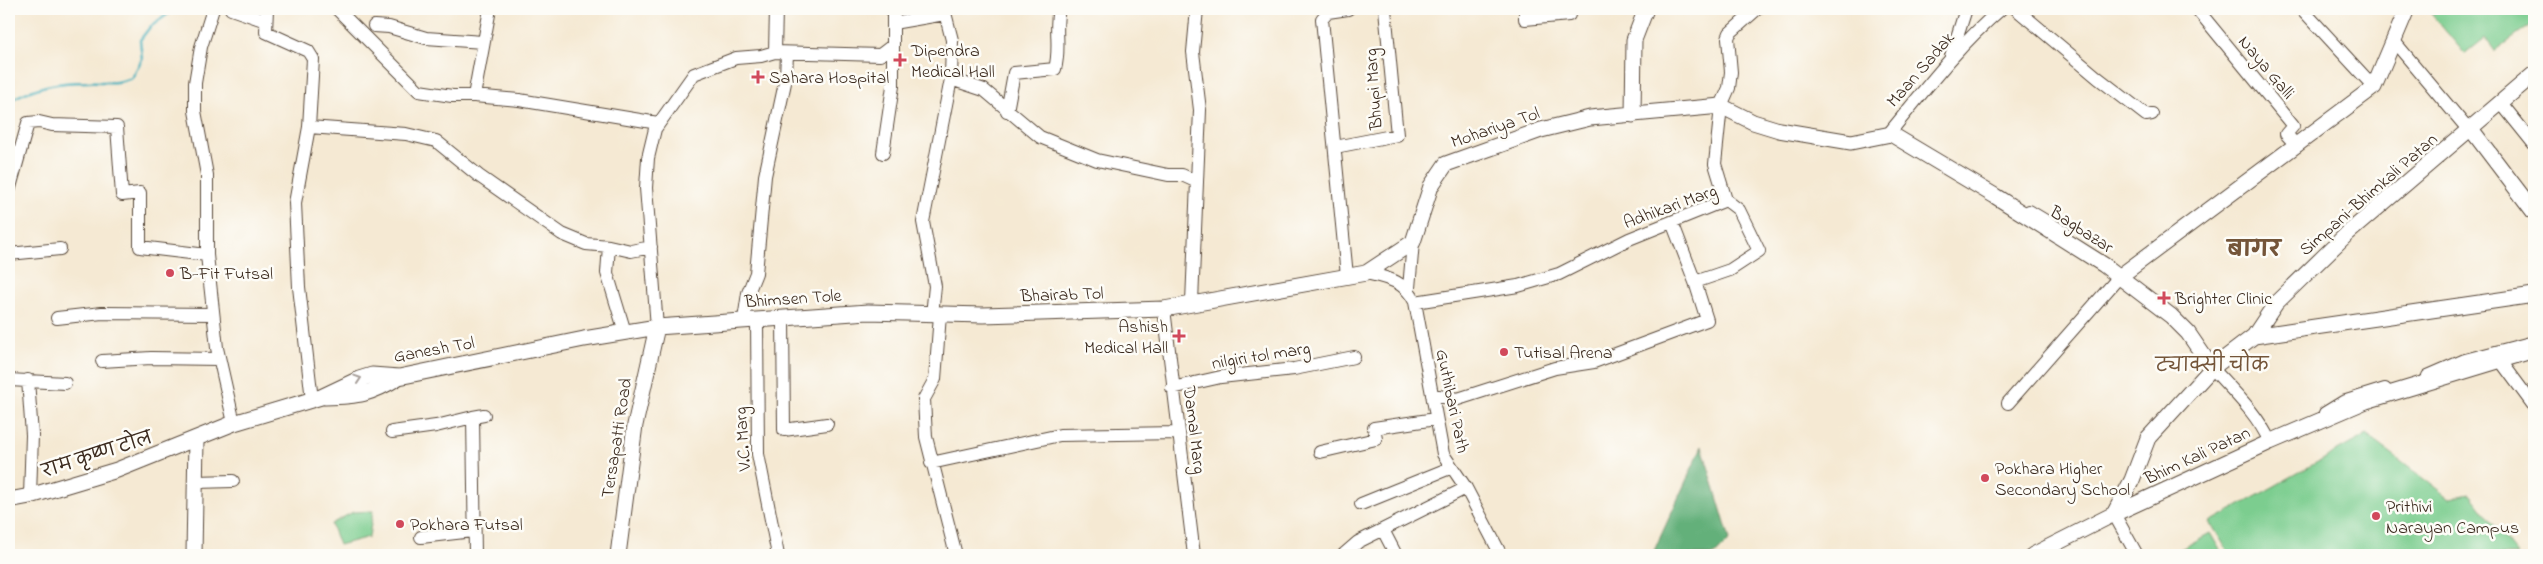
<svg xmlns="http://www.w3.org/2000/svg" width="2543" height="564" font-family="'Indie Flower','Playpen Sans Deva',sans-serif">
  <rect width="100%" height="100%" fill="#fdfcf7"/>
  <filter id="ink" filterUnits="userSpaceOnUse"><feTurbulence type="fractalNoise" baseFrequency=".02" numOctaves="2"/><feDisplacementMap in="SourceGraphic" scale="10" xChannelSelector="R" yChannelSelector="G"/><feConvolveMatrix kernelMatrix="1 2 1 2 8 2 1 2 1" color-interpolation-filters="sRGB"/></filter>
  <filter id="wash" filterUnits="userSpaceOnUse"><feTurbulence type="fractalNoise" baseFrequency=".0096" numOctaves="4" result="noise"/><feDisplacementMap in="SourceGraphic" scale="20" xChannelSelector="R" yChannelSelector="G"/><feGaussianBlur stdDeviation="1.12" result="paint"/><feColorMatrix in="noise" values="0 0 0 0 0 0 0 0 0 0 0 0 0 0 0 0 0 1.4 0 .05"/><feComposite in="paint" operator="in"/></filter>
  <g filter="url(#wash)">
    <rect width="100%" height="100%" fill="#f5e9d3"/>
    <path fill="#7bcd8f" stroke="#5b7c56" d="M2427,9H2534V23L2495,51L2485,38L2465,54Z
      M2366,435L2449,498L2470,494L2517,555H2230L2210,522Z
      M373,511L369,537L339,545L331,524L353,512Z
      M2210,533L2223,555H2170Z"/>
    <path fill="#64b07a" stroke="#506d4c" d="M1702,446L1730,540L1715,555H1652Z"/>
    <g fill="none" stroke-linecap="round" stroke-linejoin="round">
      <path stroke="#42b1be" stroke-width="2.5" d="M9,101C36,86 56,82 87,82C105,81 115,85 132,78L142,59L140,40L150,27L175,9"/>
    </g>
  </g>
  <g filter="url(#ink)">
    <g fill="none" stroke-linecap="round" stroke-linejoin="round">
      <g stroke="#574739" stroke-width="14">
        <path id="minor" d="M231,9L266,21
          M267,9L266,32L308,51L313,59L309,127L295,203L299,287L312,400
          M337,9L419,91L452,96H474L490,9
          M1525,9V19L1569,15
          M2016,9L2098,78L2146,115L2152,114
          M2197,9L2293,126L2286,134L2297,146
          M2302,9L2374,87
          M893,23L945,14
          M374,26L389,27L426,38L483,42
          M2393,40L2466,127L2471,129
          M775,52L776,9
          M1951,56L1966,9
          M951,79L984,90L1040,137L1097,160L1168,175H1182L1195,181
          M474,96L519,100L658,123
          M2501,103L2534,144
          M1007,111L1014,73L1055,69C1061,47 1054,30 1059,9
          M309,127L406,134L436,141L479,176L562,234L586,244L609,246L607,273L625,332
          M1891,134V131C1926,88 1959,45 2001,9
          M1335,147L1397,135L1385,9
          M883,153L893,86V9
          M9,191L28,123L39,122L52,125L117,127L122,195L140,193V247L207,255L217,348L234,423
          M1726,200L1715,164L1721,106L1729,88L1731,72L1728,38L1730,33L1757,9
          M2029,211L2064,232
          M1672,222L1695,282
          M609,246L631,251L651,247
          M9,254L60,249
          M207,255V175L195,111V83L201,47L213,9
          M1366,273C1388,278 1405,281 1415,302L1443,454L1466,488L1501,555
          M1347,276L1322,19L1328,12L1348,9
          M1409,288L1413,242
          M1192,302L1200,110L1193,52L1197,9
          M1415,302L1518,286L1559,274L1629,239L1726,200L1739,210L1759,251L1730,270L1695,282L1707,320L1594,362L1555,368L1458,399L1432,395
          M1164,309L1194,555
          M932,315L935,286L923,222L951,79L952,40L944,9
          M940,315L935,379L924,399L926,437L956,555
          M57,318L102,313L212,314
          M783,318L784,430L827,424
          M744,320L748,293L756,273L765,176L786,78L787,53
          M757,320L758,454L778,555
          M657,327L646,188L648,158L655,129L694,74L736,58L761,56L775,52L880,55L893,45
          M2500,360L2534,406
          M102,361L151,358L219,359
          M2212,368C2233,391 2257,413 2270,442
          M2428,376L2465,360L2534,342
          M9,380L65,383
          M28,380L32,435L30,496
          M1172,388L1221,377L1294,369L1354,357
          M2008,403L2119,277
          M2325,413L2343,402L2385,389
          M392,432L436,426L473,417
          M1320,452L1376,439L1374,428L1436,419
          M931,463L1060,435L1177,433
          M196,482L233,481
          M1361,504L1450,468
          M2114,514L2137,555
          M1383,530L1396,555
          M421,537L473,531
          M475,555L473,417L484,415
          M1343,555L1358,542L1466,488"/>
      </g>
      <g stroke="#574739" stroke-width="17">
        <path id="major" d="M1633,115L1634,40L1646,9
          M2471,129L2534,212
          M2119,277L2374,87L2407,9
          M2254,336L2276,303L2348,233L2534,74
          M325,397C358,396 370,395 399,377
          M9,500L30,496L117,470L234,423L321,397L359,379L372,375L399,377L584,339L657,327L868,312L983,315L1164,309L1366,273L1413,242L1431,186L1446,164L1541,130L1590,118L1721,106L1753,122L1779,130L1851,142L1891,134L1995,196L2104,265L2171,316L2188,333L2212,368
          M2114,514L2132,480L2148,438L2212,368L2254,336L2534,295
          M194,555L196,439
          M618,555L635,425L657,327
          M2033,555L2114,514L2270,442L2366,401L2534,350"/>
      </g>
      <use href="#minor" stroke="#fff" stroke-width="12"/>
      <use href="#major" stroke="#fff" stroke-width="15"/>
    </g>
    <defs><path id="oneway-chevron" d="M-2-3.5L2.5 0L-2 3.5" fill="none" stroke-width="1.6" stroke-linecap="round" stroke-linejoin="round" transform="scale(1.25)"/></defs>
    <use stroke="#a79f9a" href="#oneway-chevron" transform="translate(358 379) rotate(-18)"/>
  </g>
  <g fill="#d1495b" stroke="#fdfcf7" stroke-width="2">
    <path d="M897.5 52.5h5v5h5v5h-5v5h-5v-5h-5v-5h5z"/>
    <path d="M755.5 69.5h5v5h5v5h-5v5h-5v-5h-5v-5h5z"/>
    <circle cx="170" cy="273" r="5"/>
    <path d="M2161.5 290.5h5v5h5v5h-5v5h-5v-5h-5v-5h5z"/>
    <path d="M1176.5 328.5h5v5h5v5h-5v5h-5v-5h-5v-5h5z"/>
    <circle cx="1504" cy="352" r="5"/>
    <circle cx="1985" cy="478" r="5"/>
    <circle cx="2376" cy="516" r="5"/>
    <circle cx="400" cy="524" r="5"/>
  </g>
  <g text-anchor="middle" stroke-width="5" stroke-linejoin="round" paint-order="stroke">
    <g font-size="18" fill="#3b2a1e" stroke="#fdfcf7" text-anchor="start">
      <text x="911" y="56">Dipendra<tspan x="911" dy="21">Medical Hall</tspan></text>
      <text x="769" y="83">Sahara Hospital</text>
      <text x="180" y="279">B-Fit Futsal</text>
      <text x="2175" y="304">Brighter Clinic</text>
      <text x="1168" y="332" text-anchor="end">Ashish<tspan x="1168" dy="21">Medical Hall</tspan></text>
      <text x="1514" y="358">Tutisal Arena</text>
      <text x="1995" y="474">Pokhara Higher<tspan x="1995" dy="21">Secondary School</tspan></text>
      <text x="2386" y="512">Prithivi<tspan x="2386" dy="21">Narayan Campus</tspan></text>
      <text x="410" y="530">Pokhara Futsal</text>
    </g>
    <g font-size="18" fill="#3b2a1e" stroke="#fdfcf7">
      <text transform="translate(2267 67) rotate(50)" y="6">Naya Galli</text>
      <text transform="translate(1920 69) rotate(-49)" y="6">Maan Sadak</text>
      <text transform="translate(1373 89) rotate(-94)" y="6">Bhupi Marg</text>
      <text transform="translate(1495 127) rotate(-19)" y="6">Mohariya Tol</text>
      <text transform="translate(2368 194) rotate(-41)" y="6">Simpani-Bhimkali Patan</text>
      <text transform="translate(1670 206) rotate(-20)" y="6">Adhikari Marg</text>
      <text transform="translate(2082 229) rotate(33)" y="6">Bagbazar</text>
      <text transform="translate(1062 294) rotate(-2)" y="6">Bhairab Tol</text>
      <text transform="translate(793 298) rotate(-4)" y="6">Bhimsen Tole</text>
      <text transform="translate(434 349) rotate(-10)" y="6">Ganesh Tol</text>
      <text transform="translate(1261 355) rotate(-9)" y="6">nilgiri tol marg</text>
      <text transform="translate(1453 401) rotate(78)" y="6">Guthibari Path</text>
      <text transform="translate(1195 430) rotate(83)" y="6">Damal Marg</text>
      <text transform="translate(616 438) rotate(-81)" y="6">Tersapatti Road</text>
      <text transform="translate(742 439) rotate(-94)" y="6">V.C. Marg</text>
      <text transform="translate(97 454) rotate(-18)" y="6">राम कृष्ण टोल</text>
      <text transform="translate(2197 455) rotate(-25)" y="6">Bhim Kali Patan</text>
    </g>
    <g font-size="19" fill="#745539" stroke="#fdfcf7">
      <text x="2212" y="371">ट्याक्सी चोक</text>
    </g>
    <g font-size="22" font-weight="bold" fill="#745539" stroke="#fdfcf7">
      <text x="2254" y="256">बागर</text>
    </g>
  </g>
  <rect width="2543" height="564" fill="none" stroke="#fdfcf7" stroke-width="30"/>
</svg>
